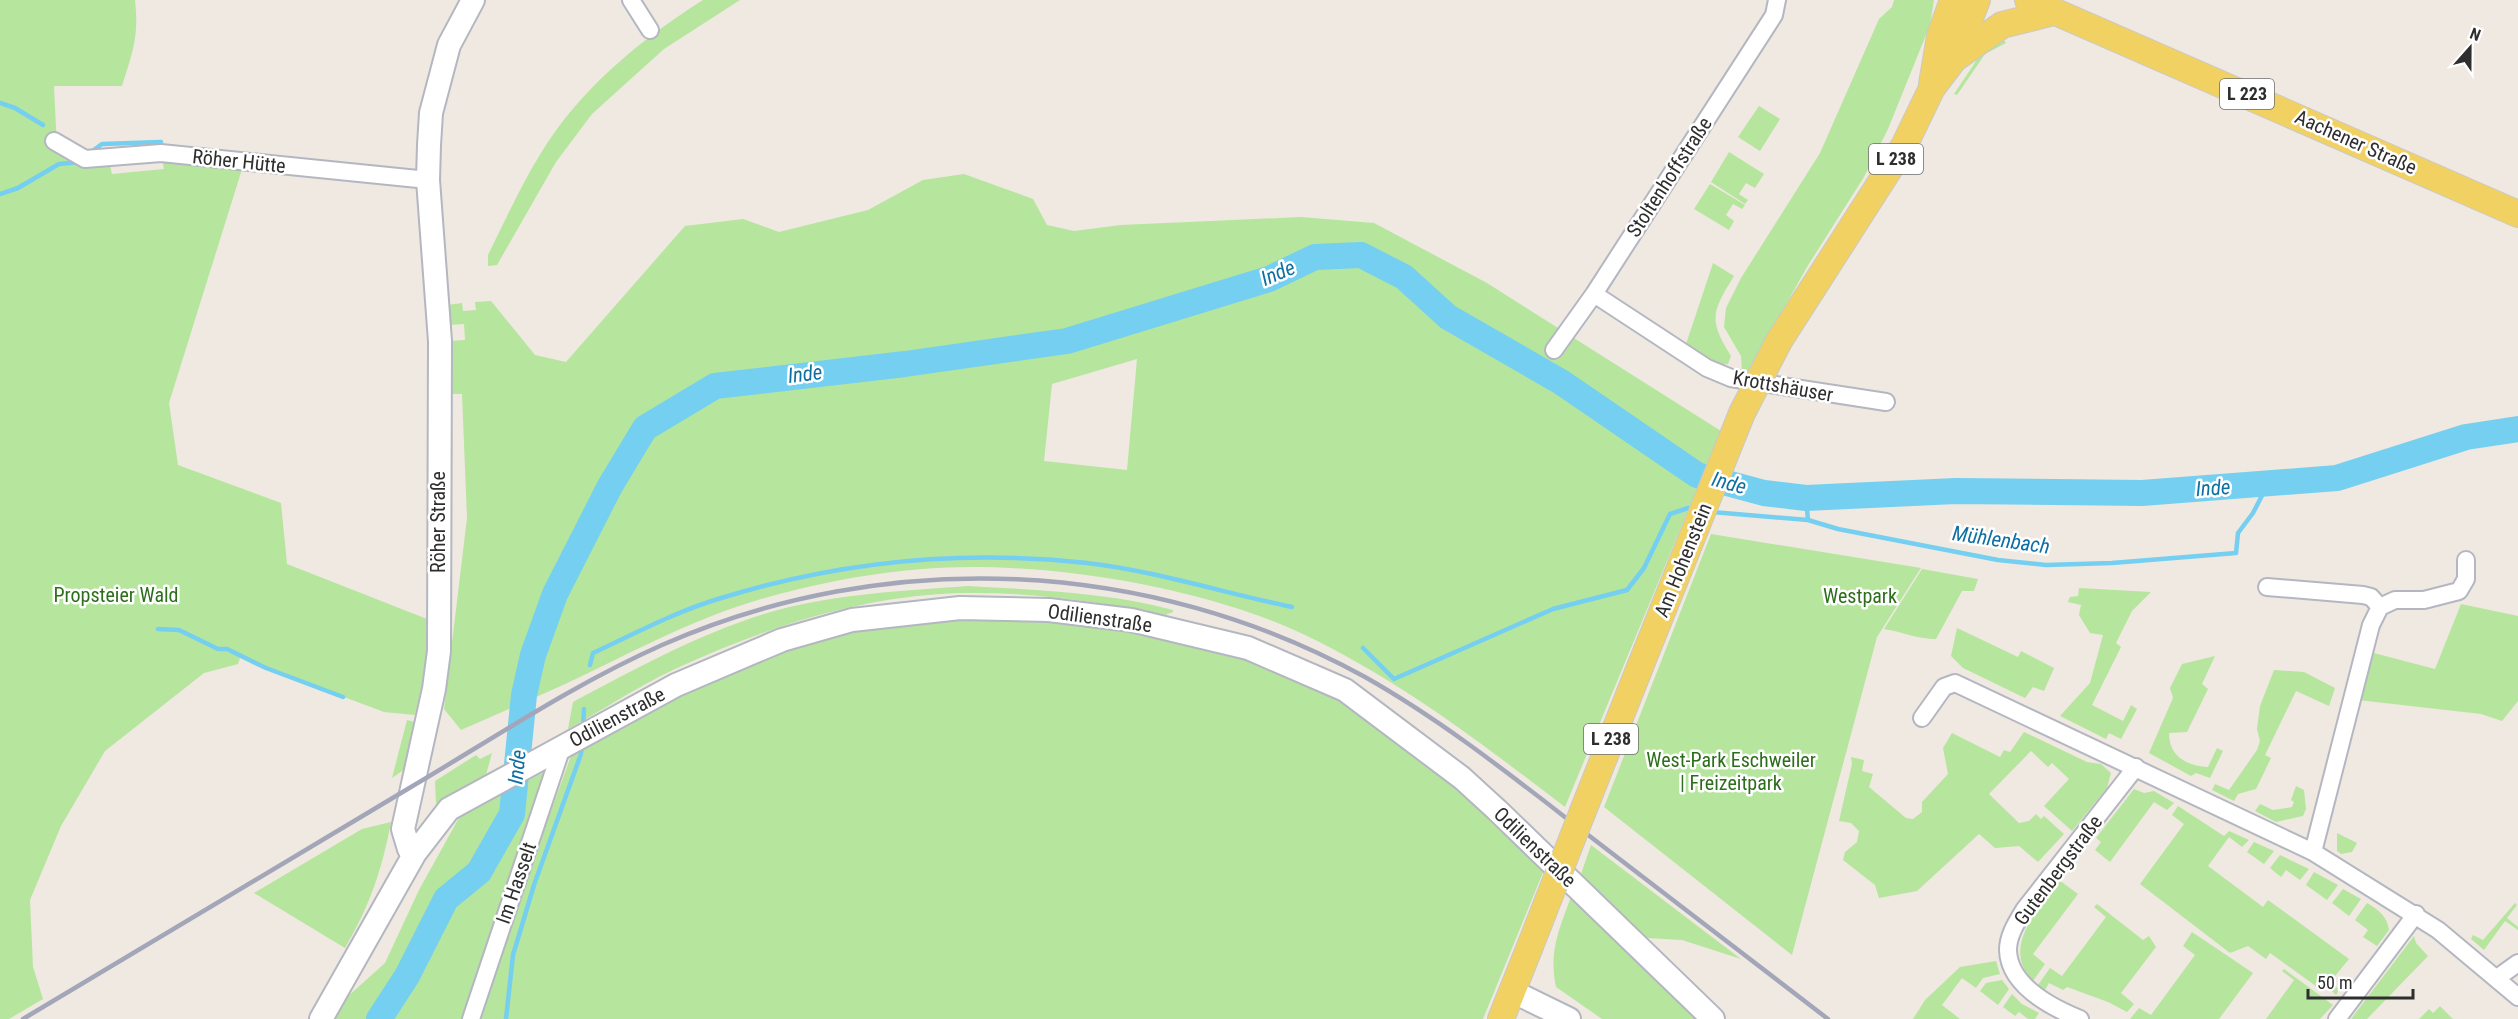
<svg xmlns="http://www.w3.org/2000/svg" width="2518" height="1019" font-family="'Roboto Condensed',sans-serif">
  <rect width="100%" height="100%" fill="#efe9e1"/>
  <path fill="#b6e59e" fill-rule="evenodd" d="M0,0H135C139,36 133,51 122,86H54L57,149L83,165H110L112,174L164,169L162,159L243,166L169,403L178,465L281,503L287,564L427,619V665L415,715L384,712L240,658L238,664L204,673L105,751L61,826L30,900L33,967L43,999L9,1019H0Z
    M703,0H740L664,49L592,114L556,162L497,265L488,266V255C505,221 521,185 541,153C580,89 640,40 703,0Z
    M1894,0H1934L1930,25L1888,129L1864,177L1807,267L1747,374L1742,371L1741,356L1724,327L1726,308L1741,278L1820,153L1879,19L1892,7Z
    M1999,33L2006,43L1985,54L1957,95L1954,94L1982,52Z
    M1759,106L1780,119L1760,151L1738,137Z
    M1729,152L1764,174L1755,188L1746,183L1739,194L1748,200L1745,204L1711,182Z
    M964,174L1033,199L1047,225L1074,231L1121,225L1301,217L1374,223L1487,283L1721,431L1565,807C1481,743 1401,681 1305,635C1210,590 1076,567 972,567C901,567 826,580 758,600C697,618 640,648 582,676C542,695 502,712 461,730L444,709L467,518L462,394H449V341L465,340L464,324L449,325L447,305L462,303L463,311L476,310L475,302L491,301L535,355L566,362L685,226L743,219L779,232L868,210L923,180ZM1137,359L1127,470L1044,461L1052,384Z
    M1710,184L1745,205L1742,209L1733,204L1726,215L1734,221L1729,230L1694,209Z
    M1713,263L1734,276C1712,312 1708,319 1731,356L1728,364L1720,365L1686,344Z
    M1711,534L1921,568L1877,637L1792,955L1604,807Z
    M1922,569L1978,579L1974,591H1962L1936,639C1917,639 1903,632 1884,629Z
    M968,586C1036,590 1106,592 1173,610V612L1165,615C1101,602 1033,592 967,593C866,594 766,627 675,669C638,686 603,710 568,729L573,702C635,669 697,635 764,614C828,594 901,591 968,586Z
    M2079,588L2151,592L2132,611L2116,643L2121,647L2092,705L2123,721L2131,705L2137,709L2121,739L2109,733L2106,739L2060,716L2090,683L2103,635L2090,633L2079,615L2081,605L2068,602L2070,597L2078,596Z
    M2461,604L2518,616V701L2502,721L2481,714L2358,700L2370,652L2435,669Z
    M1037,613L1161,633L1245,655L1339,698L1459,782L1546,865L1483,1019H479L506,934L571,756L590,741L680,688L784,648L898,621Z
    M1957,628L2018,657L2021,651L2054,668L2044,691L2033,687L2025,698L1963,668L1951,656Z
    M2215,656L2202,684L2208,689L2187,732L2169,733C2169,756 2186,766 2208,767L2217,748L2223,751L2210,778L2196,773L2191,776L2149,753L2173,698L2170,688L2182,664Z
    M2274,670L2304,672L2335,688L2329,706L2296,691L2265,755L2271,758L2256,789L2238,794L2234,801L2212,790L2215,784L2229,790L2257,750L2260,741L2257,729L2260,706Z
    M407,720L415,722L405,769L392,778Z
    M2024,732L2087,762L2101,764L2111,773L2107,788L2072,831L2044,806L2069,779L2052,763L2048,767L2031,751L1989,794L2019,823L2029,821L2036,814L2041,819L2044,816L2064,834L2038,862L2019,846L1995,848L1979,834L1917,891L1879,898L1875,885L1843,860L1845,852L1857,842L1859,831L1851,823L1839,821L1852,764L1851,757L1864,760L1862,771L1873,774L1869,787L1906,818L1913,819L1922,812V802L1948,774L1943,748L1952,733L2000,757L2004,750L2010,752Z
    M492,753L486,775L436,804L435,781L476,755L480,759Z
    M548,770L463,1019H334L346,998L385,963L419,890L460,816Z
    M2296,786L2304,790L2306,809L2303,816L2276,822L2255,811L2260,804L2273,810L2292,807L2294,802L2291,800Z
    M2134,789L2144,793L2154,791L2174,803L2167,810L2154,802L2110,862L2095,850L2101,842L2096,838Z
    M2178,806L2224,836L2229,831L2249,840L2242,847L2229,837L2208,866L2263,907L2268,900L2349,959L2331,981L2339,990L2336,995L2324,984L2320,989L2270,953L2266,959L2248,946L2230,953L2140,884L2184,824L2172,815Z
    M391,822C382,870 370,905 345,948L254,893L362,829Z
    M2337,833L2357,843L2352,852L2341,854L2337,851Z
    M2254,842L2274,851L2264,864L2247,852Z
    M1591,845L1741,959L1682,940L1647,938L1580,877Z
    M2280,855L2309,869L2300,880L2286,870L2281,877L2270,868Z
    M2314,872L2338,885L2327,900L2306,885Z
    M2059,880L2078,894L2033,954L2045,964L2033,981C2000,948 2039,908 2059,880Z
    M2343,889L2361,899L2349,916L2332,903Z
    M1573,891L1701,1019H1602L1556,987C1548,949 1561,926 1573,891Z
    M2367,903C2379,910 2387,916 2389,930L2377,946L2363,937L2368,930L2355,920Z
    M2515,903L2517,905L2507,918L2518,927V930L2505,921L2484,950L2471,939L2473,935L2483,940Z
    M2097,904L2143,940L2149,936L2156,947L2121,993L2134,1004L2127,1012L2108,1002L2067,987L2063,990L2049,983L2045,990L2038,985L2050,968L2062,976L2106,917L2094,907Z
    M2192,932L2253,973L2219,1019H2130L2139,1008L2151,1015L2195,955L2183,946Z
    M2414,936L2416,943L2428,956L2367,1019H2351Z
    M1996,961L2000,974L1983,978L1976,988L1962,978L1942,1005L1960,1019H1913L1925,1000L1960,967Z
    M2284,969L2333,1005L2320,1019H2266L2294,980L2282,971Z
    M2002,980L2009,989L1998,1005L1980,991L1986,983Z
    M2012,994L2022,1004L2039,1013L2035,1019H2028L2019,1012L2015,1016L2003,1007Z
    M2440,1006L2453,1019H2419L2429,1009L2433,1013Z"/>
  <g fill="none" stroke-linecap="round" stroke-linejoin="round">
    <path stroke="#75cff0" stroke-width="4.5" d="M0,103L15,108L43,125
      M91,152L102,144L161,142
      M0,194L18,188L59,164L80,162
      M1806,498L1808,520
      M1712,512L1808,520L1838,529L1998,560L2046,565L2112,563L2236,553L2238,533L2253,513L2268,484
      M158,629L179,630L218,649H227L266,668L343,697
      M1363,648L1394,679L1553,609L1627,590L1644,568L1670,514L1688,508L1695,509
      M590,665L593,653C634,634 675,612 718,599C839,561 961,549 1087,563C1156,571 1224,593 1292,607
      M583,728L584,709
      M506,1019L513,955L534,885L581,754L582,745"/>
    <path stroke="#75cff0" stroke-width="26" d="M379,1019L407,976L446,899L479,872L512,814L524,695L533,655L555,594L610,486L645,428L715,386L905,364L1067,341L1269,279L1315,257L1361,255L1404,277L1448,317L1561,382L1697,475L1764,493L1806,498L1956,491L2142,493L2337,478L2466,437L2518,429"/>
    <g stroke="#b4b7c1" stroke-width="20">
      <path id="street" d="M631,0L650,30
        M54,141L85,159L161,153L428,180
        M1594,294L1707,368L1731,378L1886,402
        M1554,350L1594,294L1774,15L1777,0
        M2267,587L2363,595L2371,597L2380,607
        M1922,718L1944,687L1955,683L2313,852L2438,930L2518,997
        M2313,852L2371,625L2380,607L2395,600H2424L2459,591L2466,579V560
        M2497,978L2518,963
        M471,1019L562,747
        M2080,1019C2053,1008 2009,986 2008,950C2008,935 2017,922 2024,910L2136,767
        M2337,1019L2416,914"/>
    </g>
    <g stroke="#b4b7c1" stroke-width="26">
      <path id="secondary" d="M415,853L409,849L403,829L434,689L439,651L440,341L428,180L429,145L431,113L449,45L473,0
        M1512,991L1569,1019
        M321,1019L415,853L449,809L676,685L782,640L852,620L960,608L1049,610L1131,620L1248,648L1345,690L1462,778L1497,810L1713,1019"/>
    </g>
    <g stroke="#c9c9c9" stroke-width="28">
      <path id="primary" d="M2028,0L2518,214
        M1954,59L2002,25L2054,12
        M1932,84L1940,36L1953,0
        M1779,341L1904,146L1932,88L1954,59L1977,0
        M1583,811L1640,667
        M1501,1019L1529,949"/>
    </g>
    <use href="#street" stroke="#fff" stroke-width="16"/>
    <use href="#secondary" stroke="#fff" stroke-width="22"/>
    <use href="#primary" stroke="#f2d163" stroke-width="26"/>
    <path stroke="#a3a6b8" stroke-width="4.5" d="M23,1019C153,941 282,864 411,787C494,738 574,684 662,645C887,546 1149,558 1365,677C1443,721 1513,777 1583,831C1665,894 1746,956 1828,1019"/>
    <g stroke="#c9c9c9" stroke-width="28" stroke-linecap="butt">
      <path id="primary-bridge" d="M1640,667L1742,413L1779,341
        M1529,949L1583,811"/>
    </g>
    <use href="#primary-bridge" stroke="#f2d163" stroke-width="26"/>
  </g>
  <g text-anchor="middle" stroke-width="5" stroke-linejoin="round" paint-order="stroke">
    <g fill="#fff" stroke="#6d6d6d" stroke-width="1.5">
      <rect x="2220" y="79" width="54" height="30" rx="4.5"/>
      <rect x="1869" y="144" width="54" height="30" rx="4.5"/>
      <rect x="1584" y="724" width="54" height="30" rx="4.5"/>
    </g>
    <g font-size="18" font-weight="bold" fill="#2e2e2e">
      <text x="2247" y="100">L 223</text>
      <text x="1896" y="165">L 238</text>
      <text x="1611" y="745">L 238</text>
    </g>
    <g font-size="20" fill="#2e2e2e" stroke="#fff">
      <text transform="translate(2356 142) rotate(24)" y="7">Aachener Straße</text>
      <text transform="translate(239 161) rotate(6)" y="7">Röher Hütte</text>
      <text transform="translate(1669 177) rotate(-57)" y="7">Stoltenhoffstraße</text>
      <text transform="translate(1783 386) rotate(10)" y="7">Krottshäuser</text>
      <text transform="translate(438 522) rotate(-90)" y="7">Röher Straße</text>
      <text transform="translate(1683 560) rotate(-68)" y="7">Am Hohenstein</text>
      <text transform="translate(1100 618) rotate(8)" y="7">Odilienstraße</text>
      <text transform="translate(617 717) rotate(-28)" y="7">Odilienstraße</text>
      <text transform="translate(1535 847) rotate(44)" y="7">Odilienstraße</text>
      <text transform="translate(2058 870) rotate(-53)" y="7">Gutenbergstraße</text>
      <text transform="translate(516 883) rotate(-71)" y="7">Im Hasselt</text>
    </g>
    <g font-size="20" fill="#2c6e1b" stroke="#fff">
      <text x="116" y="602">Propsteier Wald</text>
      <text x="1860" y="603">Westpark</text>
      <text x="1731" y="767">West-Park Eschweiler<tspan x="1731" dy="23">| Freizeitpark</tspan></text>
    </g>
    <g font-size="21" font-style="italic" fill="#0d6fa3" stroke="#fff">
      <text transform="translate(1278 273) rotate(-23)" y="7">Inde</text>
      <text transform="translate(805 374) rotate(-7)" y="7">Inde</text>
      <text transform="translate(1729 483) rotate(15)" y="7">Inde</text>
      <text transform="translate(2213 488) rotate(-4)" y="7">Inde</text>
      <text transform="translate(2001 540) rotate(8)" y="7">Mühlenbach</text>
      <text transform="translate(517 767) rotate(-84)" y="7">Inde</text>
    </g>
  </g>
  <g transform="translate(2470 48) rotate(21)" stroke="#ffffff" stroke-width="4.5" paint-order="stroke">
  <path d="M0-4.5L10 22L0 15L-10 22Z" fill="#2e2e2e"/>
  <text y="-9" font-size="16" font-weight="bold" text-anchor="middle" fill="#2e2e2e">N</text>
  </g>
  <path d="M2308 989v9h105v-9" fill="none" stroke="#2e2e2e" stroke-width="3"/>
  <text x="2317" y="989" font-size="18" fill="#2e2e2e" stroke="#ffffff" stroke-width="4.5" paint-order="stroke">50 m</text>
</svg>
